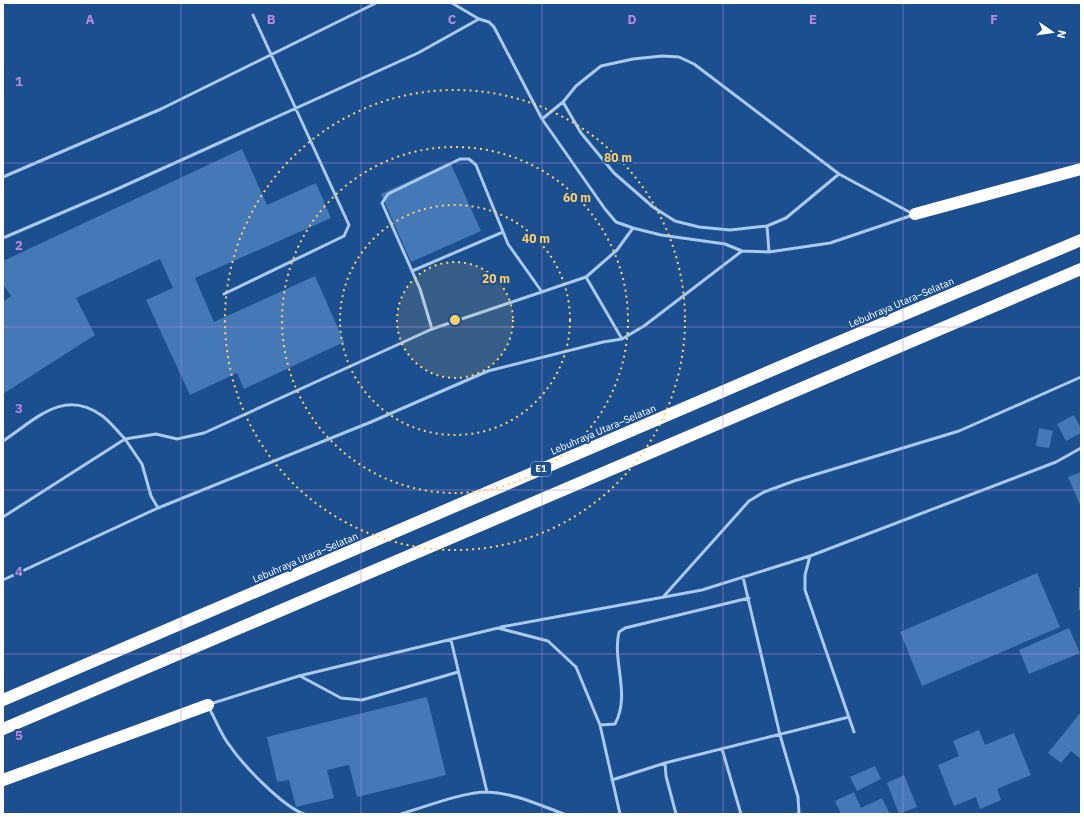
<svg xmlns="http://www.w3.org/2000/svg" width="1084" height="817" font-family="'IBM Plex Sans',sans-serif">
  <rect width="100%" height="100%" fill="#1b4f8f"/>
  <path fill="#4478b7" d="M242,149L267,205L316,183L331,218L195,278L214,322L315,276L344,342L244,389L237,373L190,395L146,300L173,288L160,259L76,298L95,335L3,394V302L11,296L3,284V261Z
    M450,162L481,231L411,262L381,194Z
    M1074,415L1081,429V433L1066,441L1057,424Z
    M1039,428L1053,431L1049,448L1036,446Z
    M1081,472V507L1068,477Z
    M1037,573L1060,627L922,686L900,632Z
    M1069,628L1080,653L1029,674L1019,650Z
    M427,697L446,775L357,797L349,765L327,770L334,798L296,807L289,780L277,782L267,737Z
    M1081,712V759L1071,751L1061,763L1048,753Z
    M979,730L985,745L1014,733L1031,775L997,789L1001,800L980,809L976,797L954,806L938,765L959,756L953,741Z
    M875,766L881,779L857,791L850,777Z
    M904,775L917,807L899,814L887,783Z
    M854,792L861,808L882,798L890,814H841L835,801Z"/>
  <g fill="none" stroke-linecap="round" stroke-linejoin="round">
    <path stroke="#a9c9ee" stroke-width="3" d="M452,3L479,19
      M563,102L581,133L614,173L653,207L675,221L699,227L730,230L767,226L786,218L839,174
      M542,119L563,102L576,86L601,66L633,59L662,56L679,57L694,64L839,174L913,214
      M3,177L161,109L376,3
      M767,226L769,252
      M3,238L115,190L418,53L479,19L489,22L494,27L542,119L605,209L616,222L633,228L661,235L725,244L742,251L769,252L830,243L913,215
      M412,271L503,232
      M586,277L622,339
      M224,294L344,236L349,225L253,15
      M432,329L420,289L382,203L388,194L460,159H469L476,165L508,244L542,292
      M3,441C35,420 63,388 101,415C110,421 117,431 125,439L156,434L177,439L204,433L432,329L586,277L617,250L633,228
      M3,517L125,439L142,464L151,496L158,508
      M810,556L805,575V590L854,732
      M743,577L780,735L798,797L799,814
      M3,580L158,508L371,422L488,371L603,342L622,339L644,326L742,251
      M1081,588V609
      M664,596L749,501L764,492L794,481L959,431L1081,377
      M501,627L702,590L810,556L1056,462L1081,448
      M451,640L487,792
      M300,676L341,698L362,700L458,672
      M210,704L299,676L498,628L548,641L576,667L600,725L620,814
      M209,708C216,720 221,735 230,746C243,765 282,806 304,814
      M600,725L615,724C631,694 612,662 619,632L625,628L749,598
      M722,749L741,814
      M665,763L666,776L676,814
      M612,780L665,763L849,717
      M401,814C425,807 463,792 487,792C514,793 539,805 564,814"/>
    <path stroke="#fff" stroke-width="12" d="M915,214L1081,169
      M3,700L810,354L1081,240
      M3,729L1081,269
      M3,780L208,705"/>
  </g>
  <path fill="none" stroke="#b68bdc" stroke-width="1" stroke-opacity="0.55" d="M181,3V814M361,3V814M542,3V814M723,3V814M903,3V814M3,163H1081M3,327H1081M3,490H1081M3,654H1081"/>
  <circle cx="455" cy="320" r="58" fill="#ffd166" fill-opacity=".12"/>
  <g fill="none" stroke="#ffd166" stroke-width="2" stroke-dasharray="2 4">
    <circle cx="455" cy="320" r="58"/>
    <circle cx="455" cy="320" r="115"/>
    <circle cx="455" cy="320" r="173"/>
    <circle cx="455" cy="320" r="230"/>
  </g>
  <g text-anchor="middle" stroke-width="4" stroke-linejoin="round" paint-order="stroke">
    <rect fill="#1b4f8f" stroke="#bbcadd" stroke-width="1" x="531" y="462" width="20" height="14" rx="3"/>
    <g font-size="9" font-weight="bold" fill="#fff">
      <text x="541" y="472">E1</text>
    </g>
    <g font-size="10" fill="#fff" stroke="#1b4f8f">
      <text transform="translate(901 302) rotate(-23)" y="4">Lebuhraya Utara–Selatan</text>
      <text transform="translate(603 429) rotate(-23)" y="4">Lebuhraya Utara–Selatan</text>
      <text transform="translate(305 557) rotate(-23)" y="4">Lebuhraya Utara–Selatan</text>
    </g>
  </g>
  <g font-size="13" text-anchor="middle" font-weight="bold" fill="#b68bdc" stroke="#1b4f8f" stroke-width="4" stroke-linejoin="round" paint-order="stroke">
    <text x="90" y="24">A</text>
    <text x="271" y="24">B</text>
    <text x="452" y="24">C</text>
    <text x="632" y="24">D</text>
    <text x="813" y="24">E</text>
    <text x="994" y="24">F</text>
    <text x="19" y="86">1</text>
    <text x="19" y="250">2</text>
    <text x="19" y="413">3</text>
    <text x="19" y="576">4</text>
    <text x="19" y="740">5</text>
  </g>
  <circle cx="455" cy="320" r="6" fill="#ffd166" stroke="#1b4f8f" stroke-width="2"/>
  <g font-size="12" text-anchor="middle" font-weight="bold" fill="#ffd166" stroke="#1b4f8f" stroke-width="4" stroke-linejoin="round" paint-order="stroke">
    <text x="618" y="162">80 m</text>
    <text x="577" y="202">60 m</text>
    <text x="536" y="243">40 m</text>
    <text x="496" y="283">20 m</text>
  </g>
  <rect width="1084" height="817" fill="none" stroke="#ffffff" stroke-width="8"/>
  <g transform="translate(1052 32) rotate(103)" stroke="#1b4f8f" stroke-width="3" paint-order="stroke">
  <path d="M0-3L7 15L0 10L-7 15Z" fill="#ffffff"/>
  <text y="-6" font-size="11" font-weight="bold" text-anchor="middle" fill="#ffffff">N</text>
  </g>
</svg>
